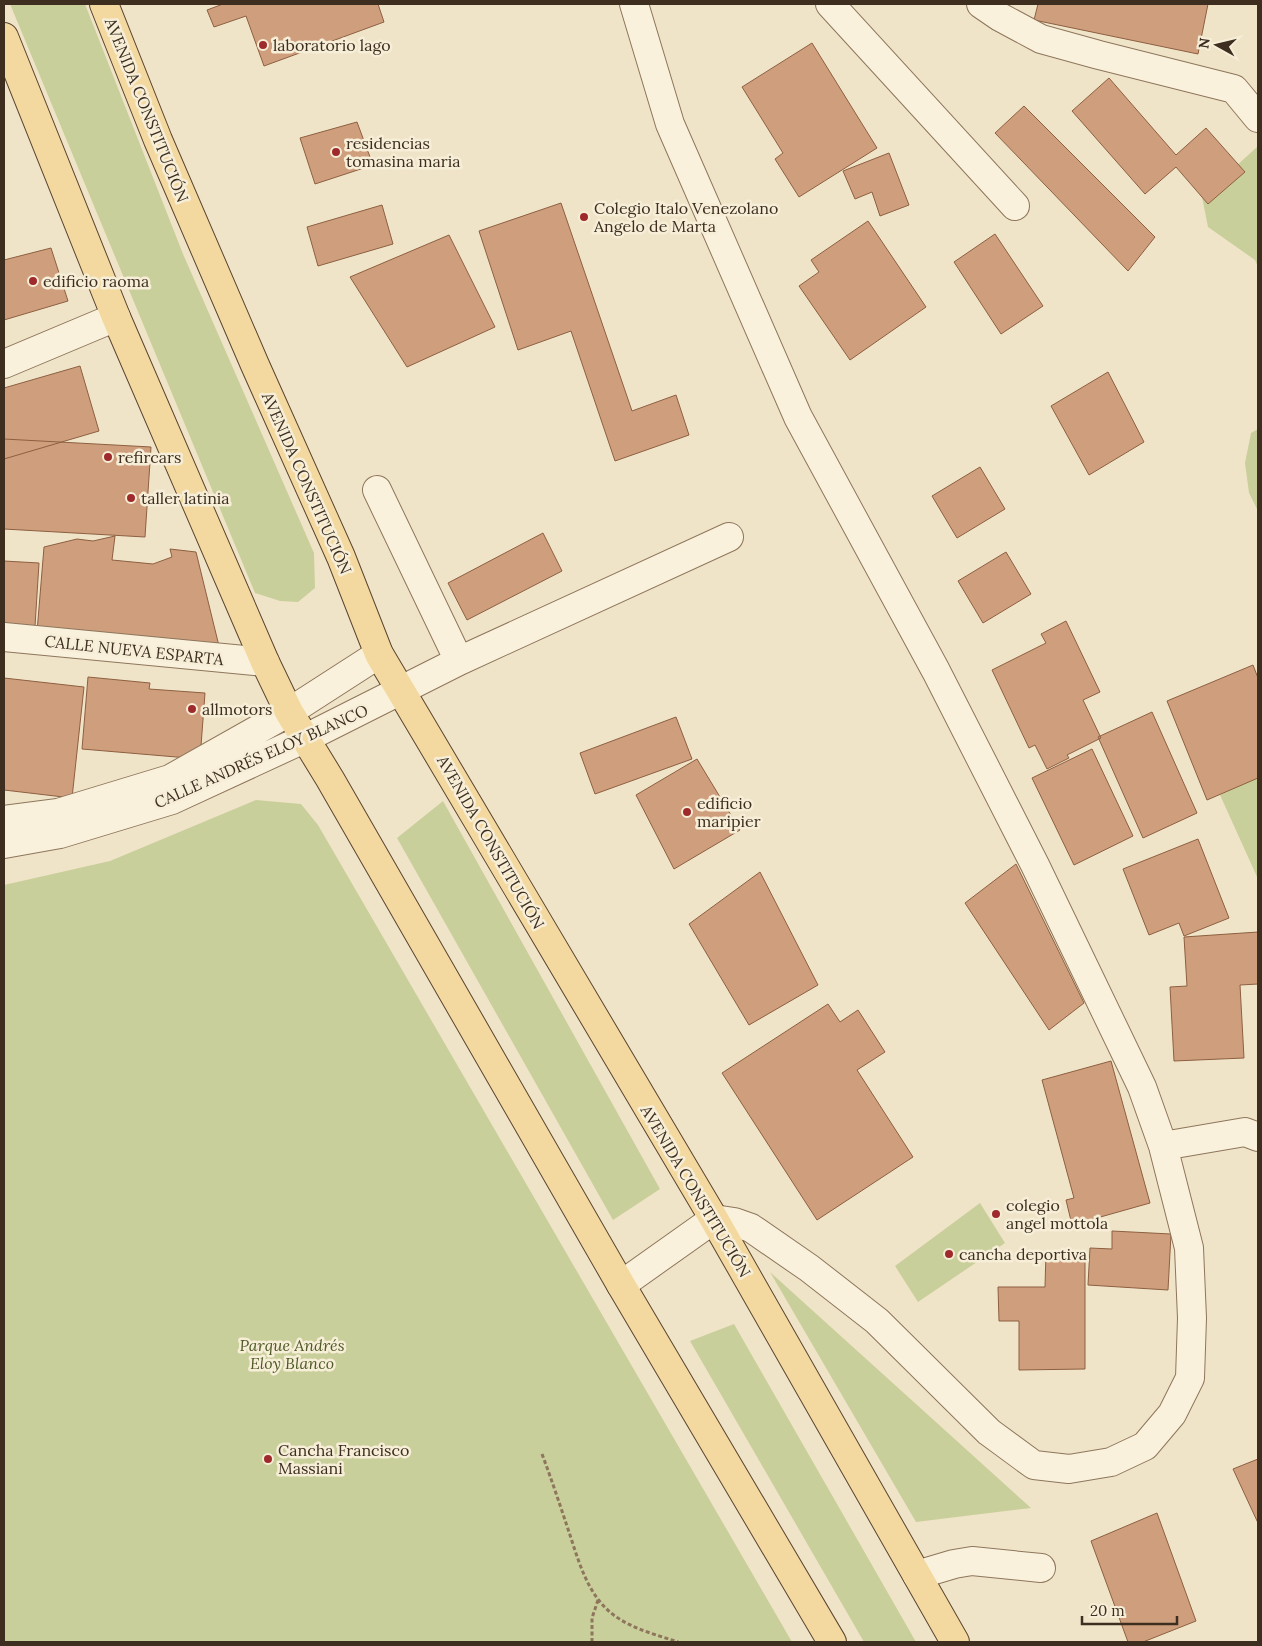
<svg xmlns="http://www.w3.org/2000/svg" width="1262" height="1646" font-family="Lora,serif">
  <rect width="100%" height="100%" fill="#f0e4c8"/>
  <path fill="#c9cf9b" d="M10,4H85L183,254L314,553L315,588L298,602L280,601L255,593Z
    M1257,147L1258,149V267L1255,260L1208,227L1202,197Z
    M1258,429V511L1249,493L1245,463L1251,433Z
    M1258,777V879L1220,795Z
    M256,800L301,804L318,825L792,1642H4V885L110,861Z
    M443,801L660,1189L613,1220L397,838Z
    M980,1203L1005,1243L918,1302L895,1266Z
    M770,1272L1031,1508L916,1522Z
    M734,1324L916,1642H864L690,1341Z"/>
  <path fill="#cf9f7d" stroke="#8d5f41" d="M223,4H378L384,22L264,66L246,16L214,27L207,10Z
    M1038,4H1208L1198,54L1034,20Z
    M812,43L877,148L799,197L775,159L783,153L742,87Z
    M1109,78L1176,155L1206,128L1245,172L1208,204L1176,167L1145,194L1072,111Z
    M1024,106L1155,237L1128,271L995,133Z
    M357,122L373,165L315,184L300,138Z
    M889,153L909,205L880,216L872,192L855,199L843,171Z
    M561,203L632,411L676,395L689,435L615,461L571,331L518,350L479,231Z
    M382,205L393,244L318,266L307,227Z
    M868,221L926,307L850,360L799,286L819,272L811,260Z
    M995,234L1043,306L1001,334L954,262Z
    M449,235L495,327L407,367L350,277Z
    M51,248L68,301L4,320V260Z
    M80,366L99,431L4,459V388Z
    M1108,372L1144,442L1089,475L1051,406Z
    M4,439L151,447L145,537L4,529Z
    M980,467L1005,509L957,538L932,496Z
    M543,533L562,571L467,620L448,583Z
    M115,536L112,560L153,564L172,557L170,549L196,552L219,646L37,632L44,547L77,539L93,541Z
    M1006,552L1031,594L983,623L958,581Z
    M4,561L39,563L35,626L4,625Z
    M1066,621L1100,692L1083,700L1101,738L1067,755L1069,758L1047,769L1035,745L1029,748L992,670L1046,643L1041,634Z
    M1253,665L1258,678V778L1207,800L1167,701Z
    M88,677L150,683L149,689L205,693L200,759L82,749Z
    M4,678L84,687L72,798L4,790Z
    M1152,712L1197,813L1143,838L1098,737Z
    M676,717L692,759L595,794L580,753Z
    M1092,749L1133,836L1074,865L1032,778Z
    M697,759L740,830L674,869L636,795Z
    M1198,839L1229,918L1184,936L1179,923L1149,935L1123,869Z
    M1016,864L1084,1003L1049,1030L965,903Z
    M760,872L818,985L749,1025L689,924Z
    M1258,932V984L1240,985L1244,1058L1174,1061L1170,987L1187,986L1184,937Z
    M828,1004L840,1022L858,1010L885,1052L857,1070L913,1157L817,1220L722,1073Z
    M1111,1061L1150,1203L1072,1225L1066,1200L1074,1198L1042,1080Z
    M1112,1231L1171,1234L1168,1290L1088,1285L1090,1248L1112,1249Z
    M1046,1252L1085,1253V1369L1019,1370V1321H999L998,1287H1045Z
    M1258,1459V1523L1233,1469Z
    M1157,1513L1196,1621L1143,1642H1128L1091,1541Z"/>
  <g fill="none" stroke-linecap="round" stroke-linejoin="round">
    <g stroke="#8d765c" stroke-width="30">
      <path id="minor" d="M830,4L1015,206
        M981,4L1000,17L1041,39L1099,55L1234,89L1258,118
        M4,364L116,317
        M377,490L459,661
        M4,637L265,662
        M4,820L58,813L170,779L289,712L379,654
        M4,844L60,834L172,800L306,738L459,661L729,537
        M1163,1146L1245,1132L1258,1137
        M621,1285L714,1219L734,1222L751,1228L809,1268L877,1321L989,1432L1034,1465L1069,1469L1111,1462L1145,1446L1172,1414L1190,1378L1192,1318L1189,1248L1163,1146L1142,1087L1035,865L936,671L798,417L670,124L634,4
        M917,1575L954,1564L972,1561L1041,1568"/>
    </g>
    <g stroke="#5b4430" stroke-width="30">
      <path id="major" d="M104,4L158,140L255,365L341,557L379,654L714,1219L955,1642
        M4,37L116,317L265,662L289,712L330,779L621,1285L832,1642"/>
    </g>
    <path stroke="#8d765c" stroke-width="3" stroke-dasharray="4 2.5" stroke-linecap="butt" d="M542,1454C551,1478 559,1502 567,1526C578,1558 586,1595 615,1616C633,1629 657,1635 678,1642
      M592,1642V1618L598,1600"/>
    <use href="#minor" stroke="#faf1dc" stroke-width="28"/>
    <use href="#major" stroke="#f3d9a0" stroke-width="28"/>
  </g>
  <g fill="#9e2a2b" stroke="#f7eed8" stroke-width="2">
    <circle cx="263" cy="45" r="5"/>
    <circle cx="336" cy="152" r="5"/>
    <circle cx="584" cy="217" r="5"/>
    <circle cx="33" cy="281" r="5"/>
    <circle cx="108" cy="457" r="5"/>
    <circle cx="131" cy="498" r="5"/>
    <circle cx="192" cy="709" r="5"/>
    <circle cx="687" cy="812" r="5"/>
    <circle cx="996" cy="1214" r="5"/>
    <circle cx="949" cy="1254" r="5"/>
    <circle cx="268" cy="1459" r="5"/>
  </g>
  <g text-anchor="middle" stroke-width="5" stroke-linejoin="round" paint-order="stroke">
    <g font-size="16" fill="#3d2e20" stroke="#f7eed8" text-anchor="start">
      <text x="273" y="51">laboratorio lago</text>
      <text x="346" y="149">residencias<tspan x="346" dy="18">tomasina maria</tspan></text>
      <text x="594" y="214">Colegio Italo Venezolano<tspan x="594" dy="18">Angelo de Marta</tspan></text>
      <text x="43" y="287">edificio raoma</text>
      <text x="118" y="463">refircars</text>
      <text x="141" y="504">taller latinia</text>
      <text x="202" y="715">allmotors</text>
      <text x="697" y="809">edificio<tspan x="697" dy="18">maripier</tspan></text>
      <text x="1006" y="1211">colegio<tspan x="1006" dy="18">angel mottola</tspan></text>
      <text x="959" y="1260">cancha deportiva</text>
      <text x="278" y="1456">Cancha Francisco<tspan x="278" dy="18">Massiani</tspan></text>
    </g>
    <g font-size="16" fill="#3d2e20" stroke="#f7eed8">
      <text transform="translate(147 110) rotate(68)" y="6">AVENIDA CONSTITUCIÓN</text>
      <text transform="translate(307 483) rotate(66)" y="6">AVENIDA CONSTITUCIÓN</text>
      <text transform="translate(134 650) rotate(6)" y="6">CALLE NUEVA ESPARTA</text>
      <text transform="translate(261 756) rotate(-24)" y="6">CALLE ANDRÉS ELOY BLANCO</text>
      <text transform="translate(491 842) rotate(60)" y="6">AVENIDA CONSTITUCIÓN</text>
      <text transform="translate(696 1191) rotate(59)" y="6">AVENIDA CONSTITUCIÓN</text>
    </g>
    <g font-size="16" font-style="italic" fill="#4d5a26" stroke="#f7eed8">
      <text x="292" y="1351">Parque Andrés<tspan x="292" dy="18">Eloy Blanco</tspan></text>
    </g>
  </g>
  <rect width="1262" height="1646" fill="none" stroke="#3d2e20" stroke-width="10"/>
  <g transform="translate(1217 45) rotate(278)" stroke="#f7eed8" stroke-width="4" paint-order="stroke">
  <path d="M0-4L9 19L0 12L-9 19Z" fill="#3d2e20"/>
  <text y="-8" font-size="14" font-weight="bold" text-anchor="middle" fill="#3d2e20">N</text>
  </g>
  <path d="M1082 1616v8h95v-8" fill="none" stroke="#3d2e20" stroke-width="2.5"/>
  <text x="1090" y="1616" font-size="15" fill="#3d2e20" stroke="#f7eed8" stroke-width="4" paint-order="stroke">20 m</text>
</svg>
